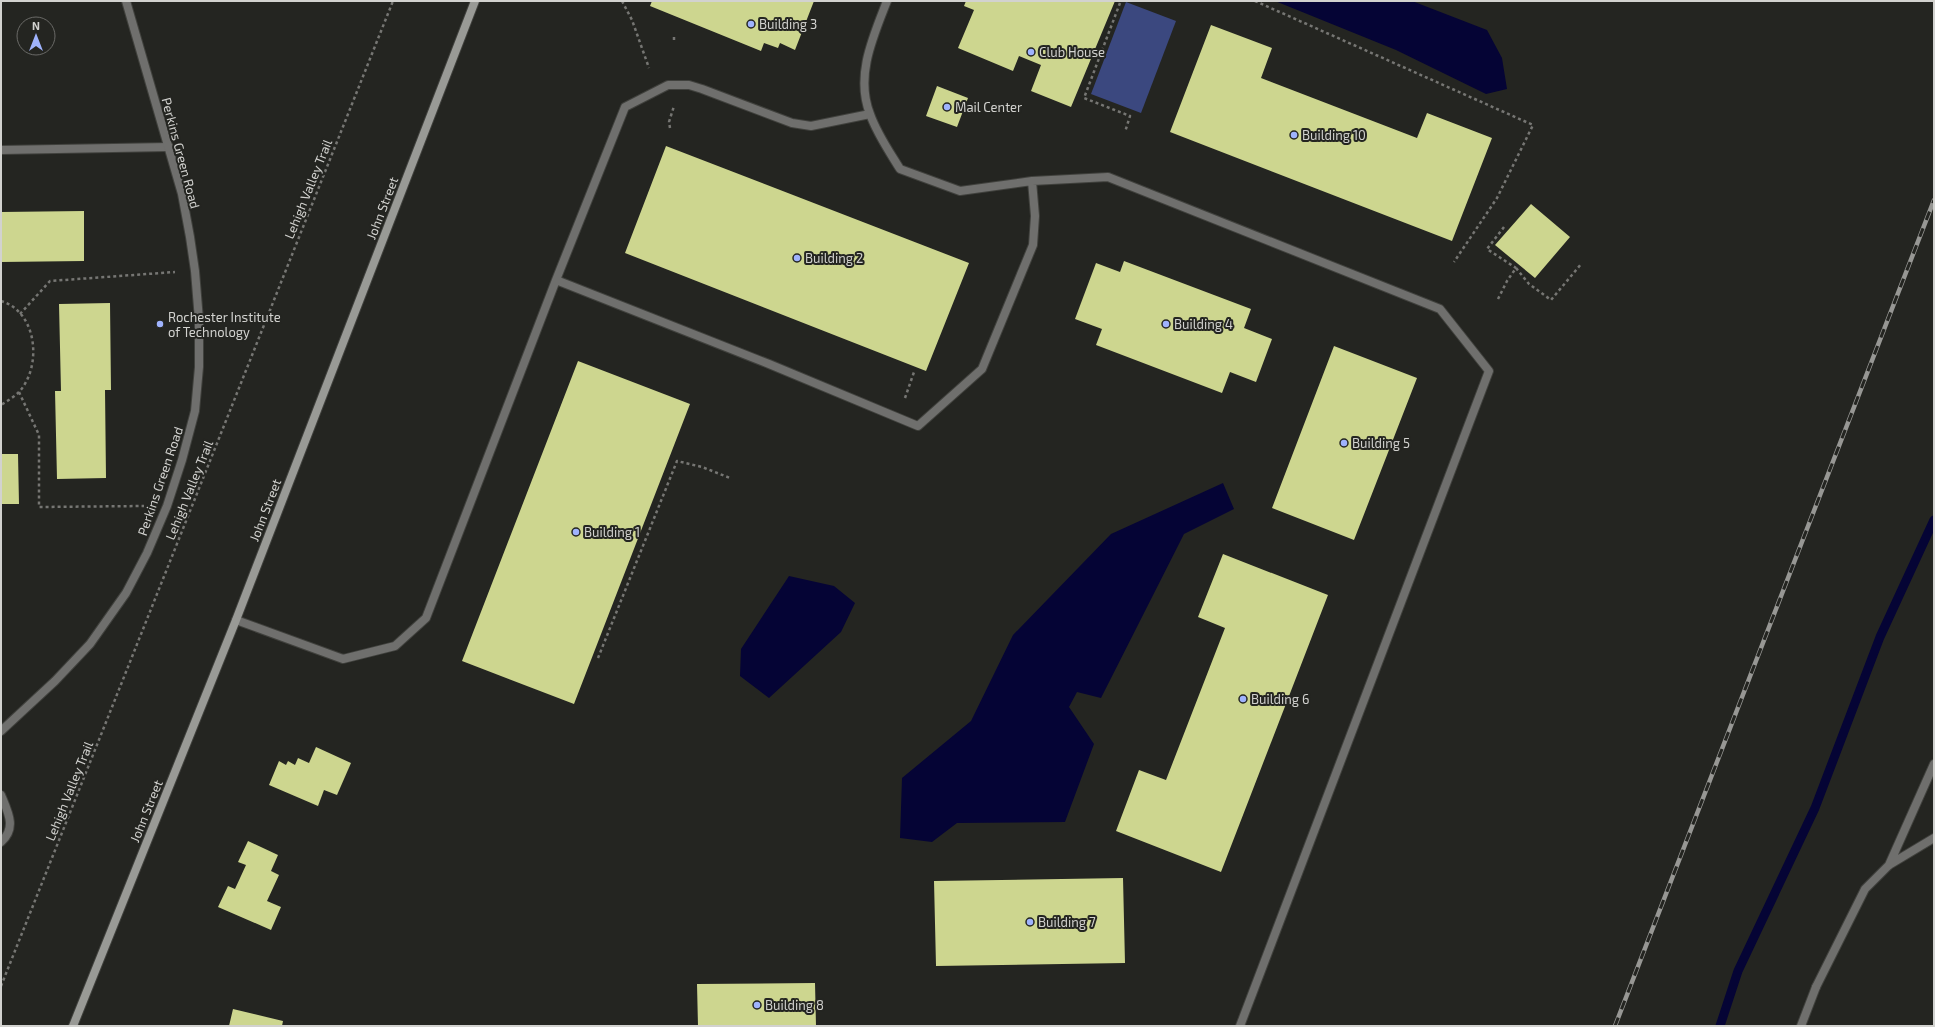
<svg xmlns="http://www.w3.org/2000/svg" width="1935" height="1027" font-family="'Exo 2',sans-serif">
  <rect width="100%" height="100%" fill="#242521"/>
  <path fill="#3b487f" d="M1126,2L1176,21L1141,113L1091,94Z"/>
  <path fill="#050435" d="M1275,1H1412L1487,30L1502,58L1507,89L1486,94L1396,50Z
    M1223,483L1234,509L1184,534L1101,698L1077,692L1069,707L1094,744L1065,822L957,823L932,842L900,838L902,778L971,721L1013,635L1111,534Z
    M789,576L834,586L855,603L841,632L769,698L740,676L741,649Z"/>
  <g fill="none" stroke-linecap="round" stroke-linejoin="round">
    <path stroke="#050435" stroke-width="9" d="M1720,1026L1738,971L1815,808L1880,637L1934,520"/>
  </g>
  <path fill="#cdd68f" d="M652,1H814L795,50L780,43L778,48L764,43L761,51L650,6Z
    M966,1H1115L1071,107L1031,91L1041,65L1019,56L1013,71L958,48L974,10L964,6Z
    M1211,25L1272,48L1261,78L1417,138L1427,113L1492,138L1452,241L1170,132Z
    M937,86L968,98L957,127L926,116Z
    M666,146L969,263L926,371L625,253Z
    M1531,204L1570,237L1535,278L1495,245Z
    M84,211V261L1,262V212Z
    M1124,261L1251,309L1244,328L1272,339L1256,382L1230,372L1222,393L1096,345L1102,329L1075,319L1096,263L1120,272Z
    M110,303L111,390H105L106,478L57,479L55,391H61L59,304Z
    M1334,346L1417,378L1354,540L1272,508Z
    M578,361L690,404L574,704L462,661Z
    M1,454H18L19,504H1Z
    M1223,554L1328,595L1221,872L1116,831L1139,770L1166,780L1225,628L1198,617Z
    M316,747L351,763L337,795L324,790L318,806L269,785L279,761L286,765L288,761L295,765L298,758L309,763Z
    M248,841L278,855L271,871L279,875L267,901L281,907L271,930L218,907L228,886L235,889L246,865L238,862Z
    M1123,878L1125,963L936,966L934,881Z
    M815,983L816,1026H698L697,984Z
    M233,1009L283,1021L282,1026H229Z"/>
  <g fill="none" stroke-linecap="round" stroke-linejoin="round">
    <g stroke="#40413d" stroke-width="10">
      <path id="lane" d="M887,1C873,37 855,76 870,114C877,134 889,151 900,169L960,191L1032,181L1108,177L1440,309L1489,371L1240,1026
        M1,150L169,147
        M556,280L769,364L918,426L982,369L1033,245L1035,216L1032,181
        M236,620L343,659L395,646L426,618L556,280L625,107L668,85H689L702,89L792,123L811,126L870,114
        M1,795C8,812 17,828 1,842
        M1889,865L1934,764
        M1816,987L1865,889L1889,865L1934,838"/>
    </g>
    <g stroke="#40413d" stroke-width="10">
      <path id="street" d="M1,731L55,681L90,644L126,593L147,553L167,506L182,460L195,411L199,367V320L195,271L190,237L182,194L126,1
        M1801,1026L1816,987"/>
    </g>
    <g stroke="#40413d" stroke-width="10">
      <path id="secondary" d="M73,1026L236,620L475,1"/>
    </g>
    <path stroke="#767673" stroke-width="2.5" stroke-dasharray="3 3" stroke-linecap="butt" d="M622,1L632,20L649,68
      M1255,1L1533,125L1497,198L1454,262
      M1120,3L1084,98L1130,116L1125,132
      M674,37V40
      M670,128L669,122L674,106
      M1504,227L1487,249L1516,268
      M1498,299L1507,281L1516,268L1529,284L1551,300L1582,263
      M1,301C38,312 42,367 19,392C14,397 7,401 1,405
      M20,314L50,281L175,272
      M19,392L39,435V507L144,506
      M905,398L914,372
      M598,658L677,461L702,467L730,478
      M1,986L393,1"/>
    <use href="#lane" stroke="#6f6f6d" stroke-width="8"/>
    <use href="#street" stroke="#6f6f6d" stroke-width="8"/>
    <use href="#secondary" stroke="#999a96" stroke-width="8"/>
    <g stroke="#979794" stroke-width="4.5">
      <path id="rail" d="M1615,1026L1934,200"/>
    </g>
    <use href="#rail" stroke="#242521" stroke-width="3" stroke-dasharray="9" stroke-linecap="butt"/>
  </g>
  <g fill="#9fb3fd" stroke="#242521" stroke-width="1.5">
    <circle cx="751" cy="24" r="4"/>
    <circle cx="1031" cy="52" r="4"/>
    <circle cx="947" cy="107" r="4"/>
    <circle cx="1294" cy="135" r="4"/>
    <circle cx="797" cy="258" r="4"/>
    <circle cx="160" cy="324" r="4"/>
    <circle cx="1166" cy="324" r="4"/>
    <circle cx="1344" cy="443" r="4"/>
    <circle cx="576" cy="532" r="4"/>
    <circle cx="1243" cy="699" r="4"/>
    <circle cx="1030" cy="922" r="4"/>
    <circle cx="757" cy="1005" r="4"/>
  </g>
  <g text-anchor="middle" stroke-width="4" stroke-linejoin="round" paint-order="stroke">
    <g font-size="13" fill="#d2d2cf" stroke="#242521" text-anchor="start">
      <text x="759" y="29">Building 3</text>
      <text x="1039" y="57">Club House</text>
      <text x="955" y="112">Mail Center</text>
      <text x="1302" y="140">Building 10</text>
      <text x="805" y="263">Building 2</text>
      <text x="168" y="322">Rochester Institute<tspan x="168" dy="15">of Technology</tspan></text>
      <text x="1174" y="329">Building 4</text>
      <text x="1352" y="448">Building 5</text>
      <text x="584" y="537">Building 1</text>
      <text x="1251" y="704">Building 6</text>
      <text x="1038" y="927">Building 7</text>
      <text x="765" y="1010">Building 8</text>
    </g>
    <g font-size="13" fill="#d2d2cf" stroke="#242521">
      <text transform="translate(181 153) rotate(75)" y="5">Perkins Green Road</text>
      <text transform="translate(308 189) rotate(-68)" y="5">Lehigh Valley Trail</text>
      <text transform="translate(382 208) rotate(-69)" y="5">John Street</text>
      <text transform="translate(160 481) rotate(-71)" y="5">Perkins Green Road</text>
      <text transform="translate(189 490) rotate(-68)" y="5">Lehigh Valley Trail</text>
      <text transform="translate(265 510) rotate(-69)" y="5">John Street</text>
      <text transform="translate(69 791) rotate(-68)" y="5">Lehigh Valley Trail</text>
      <text transform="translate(146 811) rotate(-68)" y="5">John Street</text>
    </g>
  </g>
  <rect width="1935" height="1027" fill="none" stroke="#d2d2cf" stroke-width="4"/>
  <g transform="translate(36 36)"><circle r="19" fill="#242521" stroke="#6a6a67"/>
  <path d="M0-3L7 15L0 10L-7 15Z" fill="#9fb3fd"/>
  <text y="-6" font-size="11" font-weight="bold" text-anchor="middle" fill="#d2d2cf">N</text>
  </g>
</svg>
